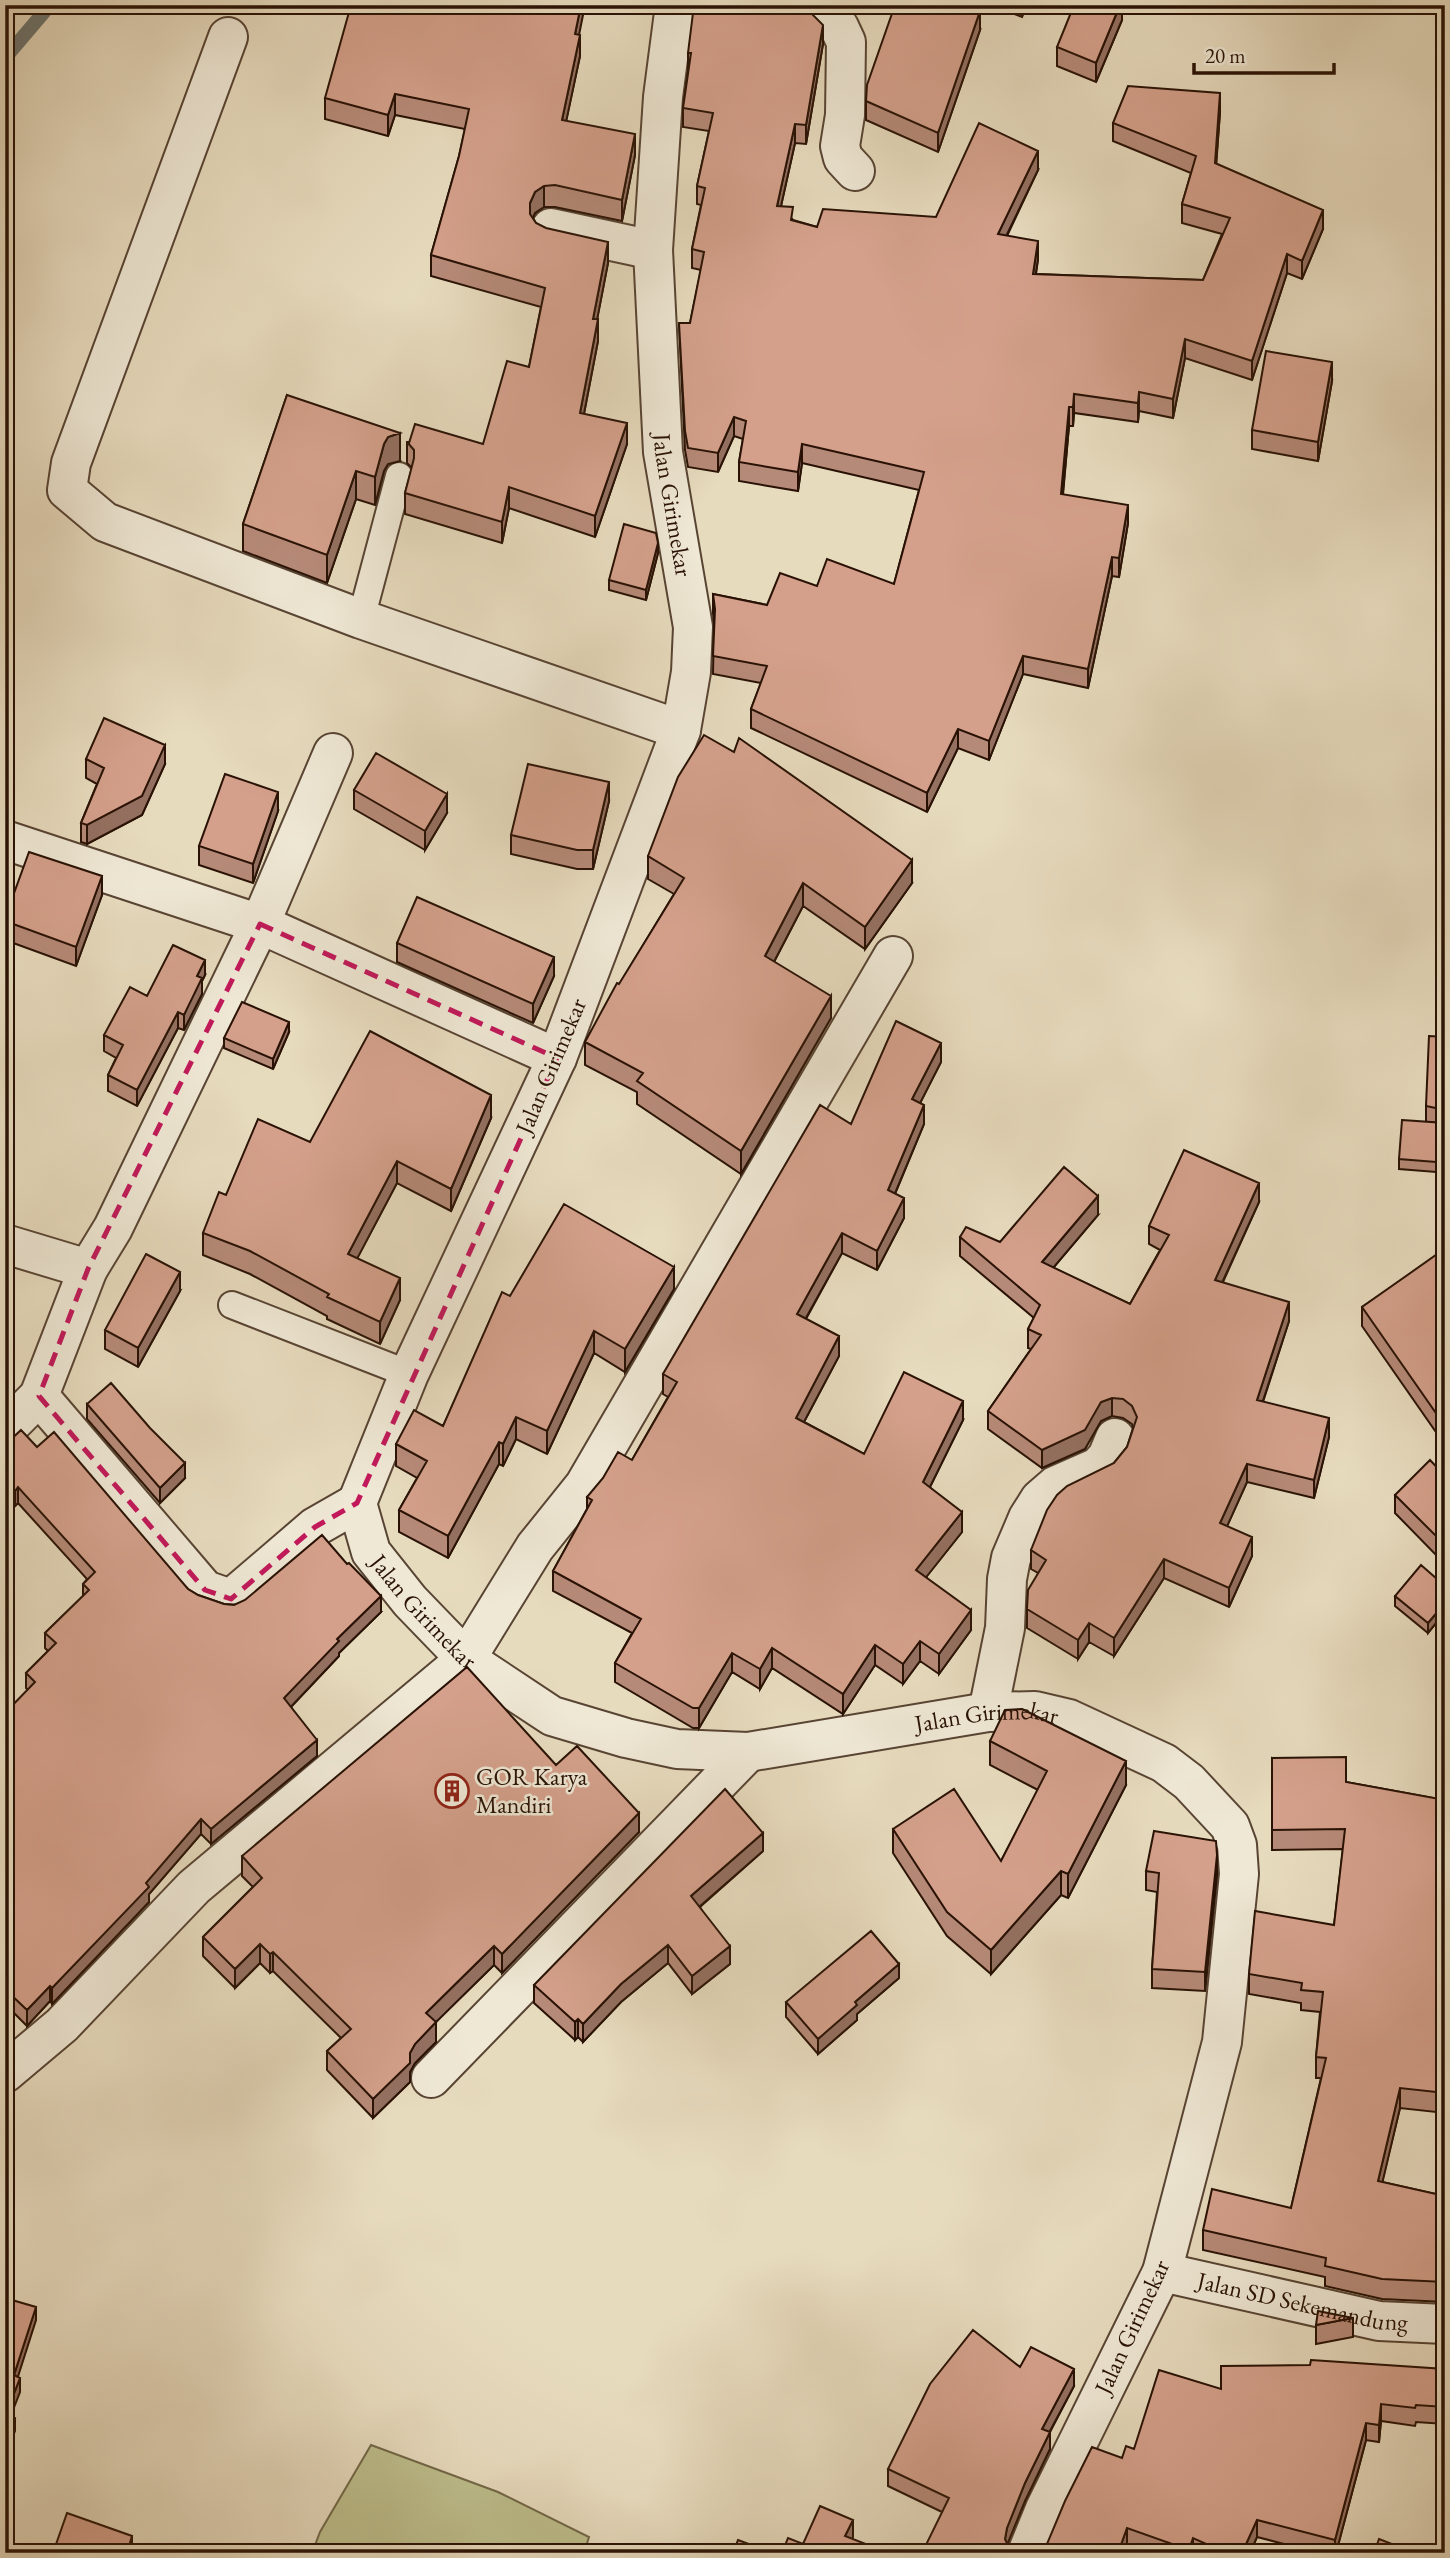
<svg xmlns="http://www.w3.org/2000/svg" width="1450" height="2558" font-family="'EB Garamond',serif">
  <rect width="100%" height="100%" fill="#e7dbbe"/>
  <filter id="stains"><feTurbulence type="fractalNoise" baseFrequency=".00286" numOctaves="4"/><feColorMatrix values="0 0 0 0 .2 0 0 0 0 .09 0 0 0 0 .02 0 0 0 .5 -.17"/></filter>
  <radialGradient id="worn" r=".72"><stop offset=".6" stop-color="#630" stop-opacity="0"/><stop offset="1" stop-color="#630" stop-opacity=".3"/></radialGradient>
  <path fill="#bdbe8c" stroke="#736848" stroke-width="2" d="M371,2445L498,2492L589,2537L584,2553H312L320,2532Z"/>
  <g fill="none" stroke-linecap="round" stroke-linejoin="round">
    <path stroke="#6c7670" stroke-width="14" d="M5,58L50,5"/>
    <g stroke="#584433" stroke-width="30">
      <path id="service" d="M361,619L399,476
        M232,1305L409,1374"/>
    </g>
    <g stroke="#584433" stroke-width="42">
      <g id="minor">
        <path d="M804,5L822,12L839,27L846,42L845,115L840,146L843,158L855,171"/>
        <path d="M228,37L71,463L67,490L105,522L361,619L681,730"/>
        <path d="M551,228L653,250"/>
        <path d="M5,840L260,924L557,1058"/>
        <path d="M5,1244L88,1269"/>
        <path d="M39,1396L205,1590L231,1599L315,1527L357,1503"/>
        <path d="M5,1430L39,1396L88,1269L113,1228L260,924L333,753"/>
        <path d="M988,1712L1005,1628L1007,1579L1011,1558L1028,1518L1040,1499L1055,1486L1098,1467L1107,1457L1115,1438"/>
        <path d="M5,2073L62,2025L194,1887L466,1659L535,1547L584,1486L893,956"/>
        <path d="M431,2078L748,1752"/>
        <path id="s1" d="M1162,2272L1379,2321L1445,2324"/>
      </g>
    </g>
    <g stroke="#584433" stroke-width="42">
      <g id="tertiary">
        <path id="s2" d="M675,5L663,97L653,250L663,452L693,627L691,672L681,730L557,1058L409,1374L357,1503L371,1552L410,1601L466,1659L552,1716L626,1738L677,1749L748,1752L988,1712L1035,1711L1069,1719L1164,1763L1189,1782L1230,1826L1237,1845L1239,1874L1222,2042L1162,2272L1045,2509L1027,2553"/>
      </g>
    </g>
    <use href="#service" stroke="#efe8d5" stroke-width="26"/>
    <use href="#minor" stroke="#efe8d5" stroke-width="38"/>
    <use href="#tertiary" stroke="#efe8d5" stroke-width="38"/>
  </g>
  <path fill="#b68a78" stroke="#291205" stroke-width="2" d="M991,5H1026L1022,17Z
    M1122,5V20L1096,82L1057,66V47Z
    M980,30L938,152L866,120V101Z
    M579,35L580,56L566,121L635,155L622,221L555,207H544L535,213L533,218L536,223L608,263L597,319L598,341L584,414L627,444L595,537L509,508L502,543L405,514V493L412,468L407,463V442L483,444L529,367L541,307L431,276V255L459,156L465,129L395,115L388,136L325,119V98Z
    M823,44L806,144L795,143L781,206L793,220L817,227L936,217L1038,170L1007,236L1038,259L1036,274L1203,280L1222,234L1182,223V204L1191,173L1113,141V123L1220,112L1216,164L1323,229L1302,279L1287,273L1252,380L1185,358L1173,418L1139,411L1138,422L1074,413L1073,426H1069L1063,495L1128,523L1119,577L1112,576L1088,688L1023,674L989,760L958,748L927,812L751,728V709L761,683L713,674L714,623L713,613V594L767,605L817,586L894,584L919,490L802,463L798,491L739,481V462L743,439L734,436L718,472L688,467L685,450L679,323H690L701,270L692,268V249L701,205L697,204V186L709,131L683,127V108L688,71V53Z
    M1332,381L1318,461L1252,449V430Z
    M287,395L400,461L388,464L384,471L375,505L356,499L327,583L243,551V524Z
    M658,553L646,600L609,590V580Z
    M86,759L165,764L142,815L87,844L81,842V823L97,784L86,778Z
    M354,790L447,813L425,850L354,809Z
    M609,801L593,869H577L511,854V835Z
    M278,811L253,883L199,865V846Z
    M648,856L912,883L865,949L803,906L774,962L831,1018L741,1174L637,1104V1092L585,1065V1042L674,894L648,879Z
    M102,895L76,966L5,940V918Z
    M397,943L554,976L533,1023L397,962Z
    M205,975L202,981V994L184,1030L178,1028L137,1106L108,1091V1075L116,1058L104,1051V1035L147,996Z
    M289,1032L273,1069L224,1048V1038Z
    M1445,1037V1143L1436,1172L1399,1169V1159L1426,1121V1106Z
    M941,1062L920,1103L924,1124L895,1194L904,1218L877,1270L842,1253L806,1319L839,1356L804,1422L864,1454L963,1420L930,1487L962,1532L926,1577L971,1630L939,1674L920,1661L903,1684L875,1665L843,1714L772,1668L760,1689L732,1672L699,1728H693L615,1682V1663L632,1633L553,1591V1571L587,1509V1497L632,1460L668,1397L663,1394V1374L851,1124Z
    M491,1118L451,1211L397,1183L357,1258L400,1300L380,1344L327,1319V1316L250,1274L203,1255V1233L226,1195Z
    M1259,1202L1223,1282L1289,1321L1263,1402L1329,1437L1314,1498L1247,1482L1227,1526L1252,1556L1229,1607L1164,1578L1114,1656L1089,1642L1078,1659L1027,1628V1609L1038,1573L1031,1569V1550L1114,1463L1127,1447L1133,1428L1132,1424L1123,1418L1112,1416L1101,1421L1085,1449L1042,1468L988,1429V1411L1031,1349L1028,1348V1329L1034,1318L960,1256V1237L1000,1242L1098,1215L1053,1268L1130,1304L1160,1250L1149,1244V1226Z
    M1445,1251V1445L1362,1326V1307Z
    M674,1289L625,1372L594,1353L547,1454L516,1439L503,1466L499,1464L448,1558L399,1532V1510L417,1478L396,1466V1444L443,1426L510,1296Z
    M180,1291L138,1367L105,1349V1330Z
    M87,1404L185,1478L160,1503L87,1419Z
    M5,1445L37,1447L188,1589L198,1595L224,1604L381,1612L339,1653V1656L291,1707L317,1756L211,1844L201,1834L149,1894V1902L52,2004L50,2001L27,2026L7,2006L5,2008L28,1690L26,1688V1673L48,1651L45,1648V1633L83,1596V1584L87,1579L18,1503L15,1506L5,1496Z
    M1445,1476L1438,1557L1395,1513V1495Z
    M1445,1586V1612L1428,1633L1395,1606V1596Z
    M990,1741L1126,1785L1068,1898L1061,1895L991,1974L947,1936L893,1853V1829L1001,1861L1038,1790L990,1765Z
    M1272,1758L1346,1782L1445,1800V2113L1400,2108L1382,2182L1445,2196V2302L1382,2299L1325,2286V2277L1203,2250V2230L1291,2208L1321,2078H1316V2057L1320,2012L1301,2010V2003L1249,1994V1974L1334,1925L1343,1849L1272,1850Z
    M556,1765L639,1832L502,1973L494,1965L435,2022L436,2042L415,2063L410,2072V2082L373,2118L327,2070V2051L341,2038L273,1971L270,1973L260,1963L235,1988L203,1956V1937L253,1887L242,1876V1856Z
    M763,1851L700,1907L730,1964L692,1994L668,1963L621,2002L583,2042L578,2037L575,2040L534,2003V1985Z
    M1146,1871L1217,1874L1205,1991L1152,1988V1969L1157,1892L1146,1890Z
    M899,1978L857,2014V2020L818,2054L786,2017V2002Z
    M1353,2318V2337L1316,2344V2325Z
    M1020,2367L1074,2386L1050,2432V2449L1025,2501L1007,2543L1010,2550L942,2512L888,2486V2469Z
    M1445,2369V2424L1416,2422L1415,2426L1381,2421L1379,2442L1366,2440L1336,2553H1319L1257,2537L1250,2553H1148L1127,2546L1122,2458L1221,2389Z"/>
  <path fill="#947061" stroke="#291205" stroke-width="2" d="M581,5H585L575,55V34Z
    M1022,5H1026L1022,17Z
    M1120,5H1122V20L1096,82V63Z
    M980,11V30L938,152V133Z
    M823,25V44L806,144V125Z
    M580,35V56L562,141V120Z
    M1220,93V112L1215,182V163Z
    M395,94V115L388,136V115Z
    M795,124V143L777,224V206Z
    M635,134V155L622,221V200Z
    M1038,151V170L998,253V234Z
    M544,186V207L535,213L530,224V203L535,192Z
    M1323,210V229L1302,279V261Z
    M1038,241V259L1033,292V274Z
    M608,242V263L593,341V319Z
    M1287,254V273L1252,380V361Z
    M598,319V341L580,434V413Z
    M1185,339V358L1173,418V399Z
    M1332,362V381L1318,461V442Z
    M1139,392V411L1138,422V403Z
    M1074,394V413L1073,426V407Z
    M1069,407V426L1061,513V494Z
    M734,417V436L718,472V453Z
    M627,423V444L595,537V516Z
    M400,433V461L388,464L384,471L375,505V477L384,444L388,437Z
    M802,444V463L798,491V472Z
    M356,471V499L327,583V555Z
    M509,487V508L502,543V522Z
    M1128,505V523L1119,577V558Z
    M658,543V553L646,600V590Z
    M1112,557V576L1088,688V669Z
    M1023,656V674L989,760V741Z
    M958,729V748L927,812V793Z
    M165,745V764L142,815L87,844V825Z
    M609,782V801L593,869V850Z
    M278,792V811L253,883V864Z
    M447,794V813L425,850V831Z
    M912,860V883L865,949V927Z
    M102,876V895L76,966V947Z
    M803,883V906L765,979V956Z
    M554,957V976L533,1023V1004Z
    M205,960V975L202,981V994L184,1030V1015L197,976Z
    M831,996V1018L741,1174V1151Z
    M178,1012V1028L137,1106V1090Z
    M289,1022V1032L273,1069V1059Z
    M941,1043V1062L912,1119V1099Z
    M491,1095V1118L451,1211V1189Z
    M924,1105V1124L888,1210V1190Z
    M1445,1133V1143L1436,1172V1162Z
    M397,1161V1183L348,1276V1254Z
    M1259,1183V1202L1215,1298V1280Z
    M1098,1196V1215L1042,1281V1262Z
    M904,1198V1218L877,1270V1251Z
    M842,1233V1253L797,1334V1314Z
    M674,1267V1289L625,1372V1349Z
    M180,1272V1291L138,1367V1348Z
    M400,1278V1300L380,1344V1322Z
    M1289,1302V1321L1257,1419V1400Z
    M594,1331V1353L547,1454V1431Z
    M839,1336V1356L796,1437V1418Z
    M1112,1398V1416L1101,1421L1085,1449L1042,1468V1450L1101,1402Z
    M963,1401V1420L923,1501V1482Z
    M516,1417V1439L503,1466V1444Z
    M1329,1418V1437L1314,1498V1480Z
    M499,1442V1464L448,1558V1536Z
    M185,1463V1478L160,1503V1488Z
    M1247,1464V1482L1220,1542V1523Z
    M18,1487V1503L15,1506V1491Z
    M962,1512V1532L916,1590V1570Z
    M1445,1532V1551L1438,1557V1538Z
    M1252,1537V1556L1229,1607V1588Z
    M1164,1559V1578L1114,1656V1638Z
    M381,1596V1612L339,1653V1656L284,1714V1698L337,1639Z
    M1445,1603V1612L1428,1633V1623Z
    M971,1610V1630L939,1674V1654Z
    M1089,1623V1642L1078,1659V1640Z
    M920,1641V1661L903,1684V1664Z
    M875,1645V1665L843,1714V1694Z
    M772,1648V1668L760,1689V1669Z
    M732,1653V1672L699,1728V1708Z
    M317,1740V1756L211,1844V1829Z
    M1126,1761V1785L1068,1898V1874Z
    M639,1813V1832L502,1973V1954Z
    M201,1819V1834L149,1894V1902L52,2004V1988Z
    M763,1833V1851L691,1914V1896Z
    M1217,1855V1874L1205,1991V1972Z
    M1061,1871V1895L991,1974V1950Z
    M260,1944V1963L235,1988V1969Z
    M668,1945V1963L621,2002L583,2042V2024L621,1984Z
    M494,1946V1965L426,2032V2013Z
    M730,1946V1964L692,1994V1976Z
    M273,1952V1971L270,1973V1954Z
    M899,1964V1978L857,2014V2020L818,2054V2039L855,2002Z
    M50,1986V2001L27,2026V2010Z
    M7,1991V2006L5,2008V1992Z
    M578,2019V2037L575,2040V2022Z
    M436,2022V2042L415,2063L410,2072V2082L373,2118V2099L410,2053L415,2044Z
    M1400,2088V2108L1378,2201V2181Z
    M36,2307V2320L14,2389V2375Z
    M1074,2369V2386L1042,2446V2429Z
    M20,2378V2392L6,2428V2414Z
    M1381,2404V2421L1379,2442V2425Z
    M15,2418V2431L5,2455V2442Z
    M1366,2423V2440L1336,2553H1335V2540Z
    M1050,2432V2449L1025,2501L1007,2545L1005,2539L1007,2528L1025,2483Z
    M853,2520V2537L846,2553L845,2536Z
    M1257,2520V2537L1250,2553H1242Z
    M1127,2528V2546L1124,2553H1118Z
    M132,2536V2550L131,2553H127Z
    M1193,2538V2553H1189V2550Z"/>
  <path fill="#d4a08b" stroke="#291205" stroke-width="2" d="M351,5H581L575,34L580,35L562,120L635,134L622,200L555,185L544,186L535,192L530,203V214L536,223L546,228L608,242L593,319H598L580,413L627,423L595,516L509,487L502,522L405,493L414,458V450L407,442L409,443L415,424L483,444L507,361L529,367L545,288L431,255L459,156L469,109L395,94L388,115L325,98Z
    M694,5H794L810,12L823,25L806,125L795,124L777,206L793,207L791,220L817,227L823,209L936,217L979,123L1038,151L998,234L1038,241L1033,274L1203,280L1230,218L1182,204L1196,156L1113,123L1128,86L1220,93L1215,163L1323,210L1302,261L1287,254L1252,361L1185,339L1173,399L1139,392L1138,403L1074,394L1073,407H1069L1061,494L1128,505L1119,558L1112,557L1088,669L1023,656L989,741L958,729L927,793L751,709L767,666L713,656L715,609L713,594L767,605L780,573L817,586L827,559L894,584L924,472L802,444L798,472L739,462L746,421L734,417L718,453L688,448L685,431L679,323H690L704,252L692,249L705,188L697,186L713,113L683,108L691,53H688Z
    M895,5H963L980,11L938,133L866,101L867,85Z
    M1074,5H1120L1096,63L1057,47Z
    M1266,351L1332,362L1318,442L1252,430Z
    M287,395L400,433L388,437L384,444L375,477L356,471L327,555L243,524Z
    M624,524L656,533L658,543L646,590L609,580Z
    M104,718L165,745L142,796L87,825L81,823L104,768L86,759Z
    M704,735L734,752L739,738L912,860L865,927L803,883L765,956L831,996L741,1151L637,1081L643,1073L585,1042L617,983L619,984L684,878L648,856L678,777Z
    M376,753L447,794L425,831L354,790Z
    M528,764L609,782L593,850H577L511,835Z
    M225,774L278,792L253,864L199,846Z
    M29,852L102,876L76,947L5,921V918Z
    M417,897L554,957L533,1004L397,943Z
    M173,945L205,960L197,976L202,978L184,1015L178,1012L137,1090L108,1075L123,1045L104,1035L130,987L147,996Z
    M242,1002L289,1022L273,1059L224,1038Z
    M896,1021L941,1043L912,1099L924,1105L888,1190L904,1198L877,1251L842,1233L797,1314L839,1336L796,1418L864,1454L904,1372L963,1401L923,1482L962,1512L916,1570L971,1610L939,1654L920,1641L903,1664L875,1645L843,1694L772,1648L760,1669L732,1653L699,1708H693L615,1663L641,1619L553,1571L592,1500L587,1497L603,1478L618,1452L632,1460L677,1382L663,1374L820,1105L851,1124Z
    M370,1031L491,1095L451,1189L397,1161L348,1254L400,1278L380,1322L327,1297L329,1294L250,1251L203,1233L219,1192L226,1195L258,1119L310,1142Z
    M1429,1036L1445,1037V1110L1426,1106Z
    M1402,1120L1445,1123V1133L1436,1162L1399,1159Z
    M1184,1150L1259,1183L1215,1280L1289,1302L1257,1400L1329,1418L1314,1480L1247,1464L1220,1523L1252,1537L1229,1588L1164,1559L1114,1638L1089,1623L1078,1640L1027,1609L1028,1590L1046,1560L1031,1550L1047,1510L1057,1495L1067,1486L1114,1463L1127,1447L1137,1417L1132,1406L1123,1399L1112,1398L1101,1402L1085,1430L1042,1450L988,1411L1041,1335L1028,1329L1040,1305L960,1237L966,1227L1000,1242L1064,1167L1098,1196L1042,1262L1130,1304L1169,1235L1149,1226Z
    M564,1204L674,1267L625,1349L594,1331L547,1431L516,1417L503,1444L499,1442L448,1536L399,1510L427,1461L396,1444L414,1410L443,1426L502,1292L510,1296Z
    M1443,1250L1445,1251V1426L1362,1307Z
    M146,1254L180,1272L138,1348L105,1330Z
    M111,1383L150,1428L185,1463L160,1488L87,1404Z
    M21,1430L37,1447L54,1432L188,1589L198,1595L224,1604L234,1605L245,1600L322,1535L347,1564L349,1563L381,1596L337,1639L339,1641L284,1698L317,1740L211,1829L201,1819L146,1883L149,1887L52,1988L50,1986L27,2010L7,1991L5,1992V1713L35,1682L26,1673L56,1643L45,1633L89,1590L83,1584L95,1572L18,1487L15,1491L5,1480V1445Z
    M1430,1460L1445,1476V1532L1438,1538L1395,1495Z
    M1421,1565L1445,1586V1603L1428,1623L1395,1596Z
    M467,1667L556,1765L577,1746L639,1813L502,1954L494,1946L426,2013L436,2022L415,2044L410,2053V2063L373,2099L327,2051L351,2029L273,1952L270,1954L260,1944L235,1969L203,1937L262,1878L242,1856Z
    M1022,1709L1126,1761L1068,1874L1061,1871L991,1950L947,1912L893,1829L954,1789L1001,1861L1047,1771L990,1741L1005,1710Z
    M1346,1757V1782L1445,1800V2093L1400,2088L1378,2181L1445,2196V2282L1382,2279L1325,2266L1326,2258L1203,2230L1212,2189L1291,2208L1326,2058L1316,2057L1323,1992L1301,1990L1302,1983L1249,1974L1255,1911L1334,1925L1345,1829L1272,1830V1758Z
    M725,1789L763,1833L691,1896L730,1946L692,1976L668,1945L621,1984L583,2024L578,2019L575,2022L534,1985Z
    M1154,1831L1216,1841L1217,1855L1205,1972L1152,1969L1159,1873L1146,1871Z
    M871,1931L899,1964L855,2002L857,2005L818,2039L786,2002Z
    M5,2298L36,2307L14,2375L20,2378L6,2414L15,2418L5,2442Z
    M1318,2311L1353,2318L1316,2325Z
    M973,2330L1020,2367L1031,2347L1074,2369L1042,2429L1050,2432L1025,2483L1007,2528L1005,2539L1010,2550L1015,2553H922L949,2498L888,2469L930,2384Z
    M1311,2360L1445,2369V2407L1416,2405L1415,2408L1381,2404L1379,2425L1366,2423L1335,2540L1257,2520L1242,2553H1226L1193,2538L1189,2550L1127,2528L1118,2553H1040L1047,2544L1065,2501L1092,2447L1122,2458L1126,2446L1134,2449L1159,2370L1221,2389V2366L1310,2365Z
    M820,2506L853,2520L845,2536L889,2553H782L788,2538L803,2544Z
    M67,2513L132,2536L127,2553H61L54,2550Z
    M1379,2539L1415,2553H1374Z
    M738,2540L773,2553H733Z"/>
  <path fill="none" stroke="#c2185b" stroke-width="5" stroke-dasharray="14 9" stroke-linejoin="round" d="M260,924L557,1058L357,1503L315,1527L231,1599L205,1590L39,1396L88,1269Z"/>
  <defs>
    <g id="building-ring" transform="scale(1.75)"><circle r="9.5" fill="#efe8d5" stroke="#8f2418" stroke-width="1.5"/><path d="M-4-6H4V6H1V3H-1V6H-4ZM-2.5-4.3h1.7v1.8h-1.7ZM.8-4.3h1.7v1.8H.8ZM-2.5-1h1.7V.8h-1.7ZM.8-1h1.7V.8H.8Z" fill="#8f2418"/></g>
  </defs>
  <g fill-rule="evenodd">
    <use href="#building-ring" x="452" y="1791"/>
  </g>
  <g text-anchor="middle" stroke-width="5" stroke-linejoin="round" paint-order="stroke">
    <g font-size="24" fill="#291205" stroke="#efe8d5">
      <text dy="8" stroke="none"><textPath href="#s2" startOffset="502">Jalan Girimekar</textPath></text>
      <text transform="translate(551 1066) rotate(-67)" y="8">Jalan Girimekar</text>
      <text dy="8" stroke="none"><textPath href="#s2" startOffset="1699">Jalan Girimekar</textPath></text>
      <text dy="8" stroke="none"><textPath href="#s2" startOffset="2308">Jalan Girimekar</textPath></text>
      <text dy="8" stroke="none"><textPath href="#s1" startOffset="144">Jalan SD Sekemandung</textPath></text>
      <text transform="translate(1132 2327) rotate(-65)" y="8">Jalan Girimekar</text>
    </g>
    <g font-size="24" fill="#291205" stroke="#efe8d5" text-anchor="start">
      <text x="476" y="1785">GOR Karya<tspan x="476" dy="28">Mandiri</tspan></text>
    </g>
  </g>
  <rect width="1450" height="2558" fill="none" stroke="#e7dbbe" stroke-width="28"/>
  <rect x="7" y="7" width="1436" height="2544" fill="none" stroke="#291205" stroke-width="3.5"/>
  <rect x="14" y="14" width="1422" height="2530" fill="none" stroke="#291205" stroke-width="2"/>
  <path d="M1194 63v10h140v-10" fill="none" stroke="#291205" stroke-width="3.5"/>
  <text x="1205" y="63" font-size="21" fill="#291205" stroke="#efe8d5" stroke-width="5" paint-order="stroke">20 m</text>
  <rect width="100%" height="100%" filter="url(#stains)"/>
  <rect width="100%" height="100%" fill="url(#worn)"/>
</svg>
